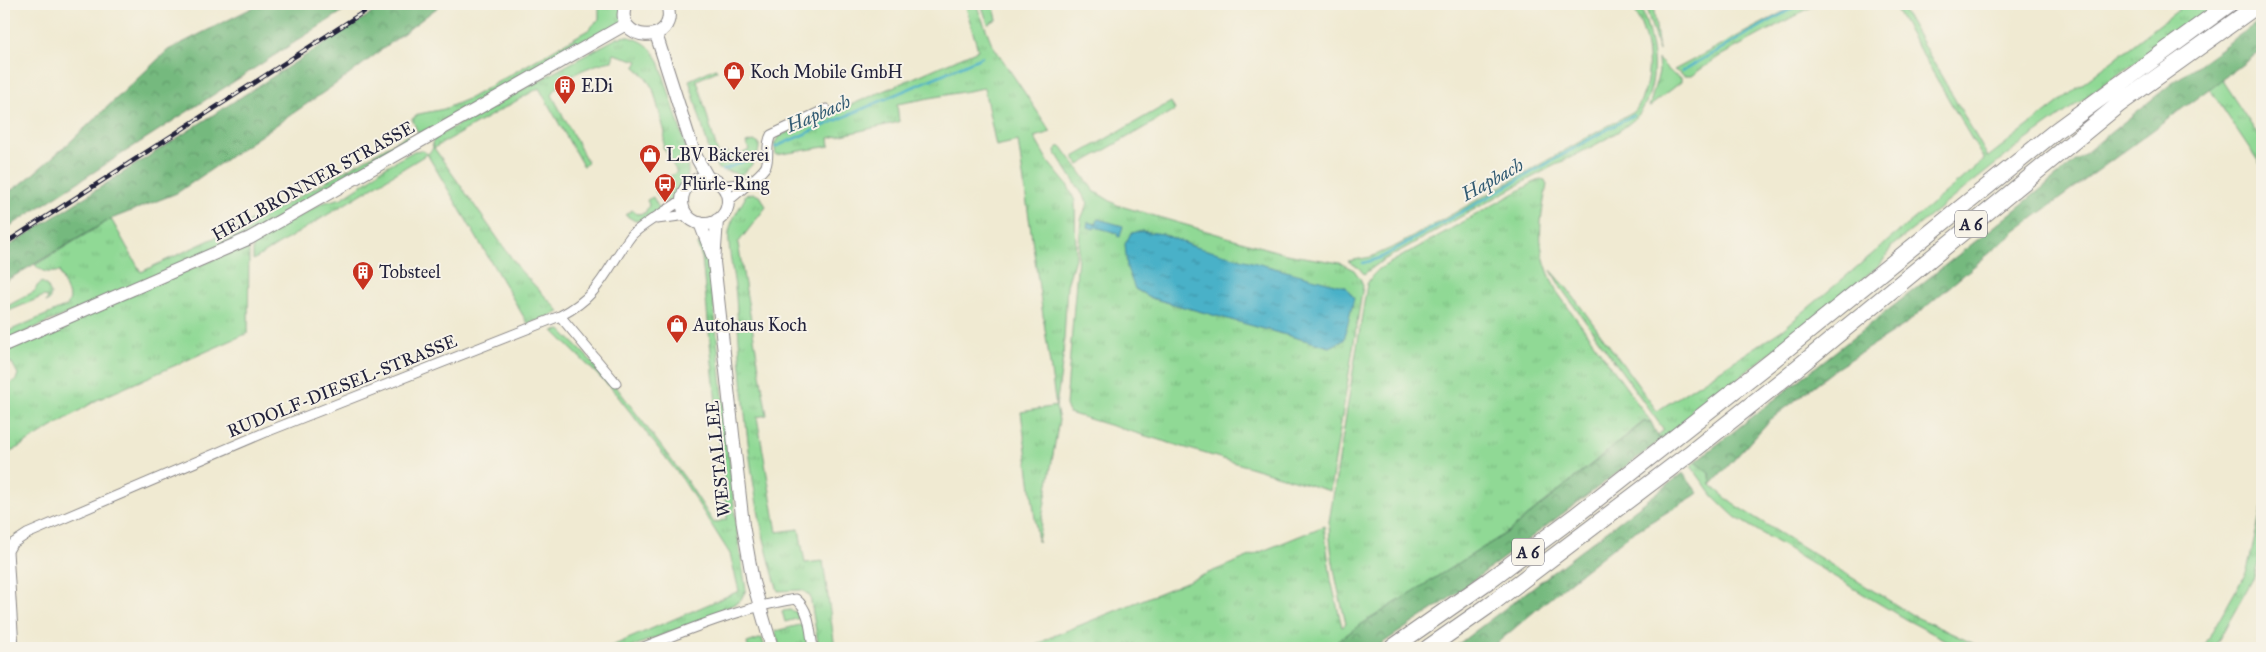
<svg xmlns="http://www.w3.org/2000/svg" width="2266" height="652" font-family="'IM FELL Great Primer',serif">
  <defs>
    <pattern id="grass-tufts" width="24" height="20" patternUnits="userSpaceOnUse" patternTransform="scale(1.25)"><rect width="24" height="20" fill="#90d995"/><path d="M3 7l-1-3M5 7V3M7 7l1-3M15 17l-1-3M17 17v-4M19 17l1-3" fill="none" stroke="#7cba81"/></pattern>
    <pattern id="forest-crowns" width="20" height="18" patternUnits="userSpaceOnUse" patternTransform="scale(1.25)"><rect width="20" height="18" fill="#74b97e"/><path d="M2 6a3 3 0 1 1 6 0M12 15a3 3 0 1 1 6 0" fill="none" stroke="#5f9668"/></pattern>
    <pattern id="water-ripples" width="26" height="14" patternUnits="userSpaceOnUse" patternTransform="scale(1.25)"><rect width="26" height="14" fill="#49b1c8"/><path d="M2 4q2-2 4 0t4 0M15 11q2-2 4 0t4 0" fill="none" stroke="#3c90a4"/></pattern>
  </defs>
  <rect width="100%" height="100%" fill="#f7f3e8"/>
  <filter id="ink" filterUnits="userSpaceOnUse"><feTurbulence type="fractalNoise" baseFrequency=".02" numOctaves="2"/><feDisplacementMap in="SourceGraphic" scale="10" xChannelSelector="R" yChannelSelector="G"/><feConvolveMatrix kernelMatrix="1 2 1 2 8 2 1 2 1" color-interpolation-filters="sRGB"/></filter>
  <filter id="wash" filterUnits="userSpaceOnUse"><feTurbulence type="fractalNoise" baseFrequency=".0096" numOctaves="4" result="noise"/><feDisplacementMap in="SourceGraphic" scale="20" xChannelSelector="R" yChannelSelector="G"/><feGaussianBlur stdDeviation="1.12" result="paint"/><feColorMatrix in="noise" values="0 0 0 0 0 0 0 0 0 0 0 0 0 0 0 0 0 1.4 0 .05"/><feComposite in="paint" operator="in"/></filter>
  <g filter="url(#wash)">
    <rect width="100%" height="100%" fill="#f0ead2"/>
    <path fill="url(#grass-tufts)" stroke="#597e68" fill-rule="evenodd" d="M599,4H626V24L422,141L412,119L419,114L444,109L470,98L588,30L599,19Z
      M965,4H976L992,44L1051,132L1034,137L1049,163L1068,186L1075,201L1076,255L1067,285L1063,358L1056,407L1059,420L1038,542L1021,412L1056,406L1018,141L996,146L984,88L897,104L899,122L829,138L830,146L776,155L774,144L779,136L978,50Z
      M981,4H993L997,19L988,24Z
      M1631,4H1640C1652,39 1662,76 1642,110C1628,133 1567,158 1542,172C1489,201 1435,231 1382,261L1364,274L1359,268L1348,261L1371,257L1398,245L1636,110C1656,76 1650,37 1631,4Z
      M1645,4H1653L1659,51Z
      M1798,4H1817L1720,56L1691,76H1684L1674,70Z
      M1893,4H1900L1988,157L2186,4H2217L2025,141L1892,246L1881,264L1660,441L1658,435L1664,430L1561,288L1551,270L1567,288L1657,411L1782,330L1984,160Z
      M626,36C643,40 651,46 659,61L685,144L688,171L687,180L670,204L667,200L662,203L655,191L667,185L664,180L677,172L663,147L665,133L653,89L645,76L635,67L638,61L614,54L612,61C593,64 560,77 552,95L588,163L583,166L539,88L434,148L520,270L560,312L528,324L427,154L253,260V247L256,241L322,203L342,198L368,181L380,170L414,151L421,150L428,154L433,148L432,143L436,137L617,38Z
      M1658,59L1674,75L1681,78V82L1649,107L1659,72Z
      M716,68L717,71L697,80L718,154L727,152L732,159L749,150L746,143L754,141L759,144C760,158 749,170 738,176L735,173L718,169L709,150L689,80Z
      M2221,79L2262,141V167L2209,88Z
      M1171,102L1175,110L1079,165L1074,157Z
      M408,135L410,142L249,235L4,341V333L67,306L70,298L59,271C50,274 41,272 35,265L111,219L141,272L283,206Z
      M1057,147H1062L1094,191L1117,205L1286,254L1340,263L1354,270L1361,280L1363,286L1330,491L1069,413L1066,405L1081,219L1088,203L1055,152ZM1163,234L1192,246L1330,347L1151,298L1135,289Z
      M1540,179L1545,180L1547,185C1538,231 1536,249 1557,292L1651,422H1643L1508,532L1357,627L1329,648H1031L1051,637L1324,526L1331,580L1342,627L1346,624C1338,590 1330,557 1329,522L1367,284L1372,276L1379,269Z
      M753,193L761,197L766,207L738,243L767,415L757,417L777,532L799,529L805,563L823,561L835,648H819L810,596L802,590L778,591C748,496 743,395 736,297C735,280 727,246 729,232C731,220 739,209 745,198V195Z
      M653,197L660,210L641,220L635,221L625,215L632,210L637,214L645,213L649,205L647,200Z
      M703,243L710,267L736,525L746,590L740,601L711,616L629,648H607L739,591L730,554L683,480L613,390L553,331L561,330L615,385L685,478L714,523L727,519L702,258L697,245Z
      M243,247L248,248L249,253L248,333L97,400L4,456V386L16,380L18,374L12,363L4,362V350L36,337L44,338L66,328L71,321Z
      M42,282L47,286L51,294L49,301L46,302L48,297L44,296L4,313V308L35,291L37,286Z
      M1695,462L1710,474L1711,485L1733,504L1914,616L1983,648H1962L1947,641L1905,619L1735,517L1713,496L1691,466Z
      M2262,507V550L2254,577L2214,648H2203L2247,571Z
      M790,610L796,612L800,618L785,622L782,611Z
      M804,624L809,648H780L775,631Z
      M762,638L765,648H748L747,643Z"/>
    <path fill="url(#forest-crowns)" stroke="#4b6e5c" d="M260,4H354L4,230V195L25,181L69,143L168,50Z
      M386,4H442L346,77L177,193L111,219L4,282V249Z
      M2262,19V50L2017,230L1903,326L1837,368L1770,420L1711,485L1710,474L1695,462L1995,226L2171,84Z
      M1644,422H1651L1660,441L1443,603L1375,648H1329L1357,627L1508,532Z
      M1683,473L1698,493L1694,496L1629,535L1567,584L1491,648H1453Z"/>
    <path fill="url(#water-ripples)" stroke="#366a82" d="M1098,219L1123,226L1120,237L1117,236L1118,233L1095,227L1094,229L1087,227L1088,222L1096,224Z
      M1142,231L1163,234L1192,246L1346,287L1354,298L1344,340L1330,347L1151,298L1135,289L1127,268L1125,244L1131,233Z"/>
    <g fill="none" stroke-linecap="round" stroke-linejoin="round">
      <path stroke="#49b1c8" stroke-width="2.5" d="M1682,71L1800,4
        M775,147L982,57
        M723,170L756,156
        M1363,263L1380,258L1633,115"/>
    </g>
  </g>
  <g filter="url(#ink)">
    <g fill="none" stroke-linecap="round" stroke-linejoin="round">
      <g stroke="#898686" stroke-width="11">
        <path id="minor" d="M721,186L747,183
          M727,202C735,195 763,173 766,166C770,156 765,146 771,135L826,109
          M657,219L687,215
          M560,316L616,383
          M14,648L8,551L12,544L27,534L266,432L560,316C601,295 606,269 631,236C639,226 670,209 682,200
          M641,648C691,629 742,607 796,599C810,610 810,631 813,648"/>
      </g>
      <g stroke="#898686" stroke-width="14">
        <path id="secondary" d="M626,4C610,42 681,48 667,4
          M656,34L694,153L708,178
          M682 201a23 23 0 1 1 46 0a23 23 0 1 1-46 0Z
          M717,220L714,262L743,525L753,582L772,648
          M700,223L713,257
          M4,345L250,238L626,24"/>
      </g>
      <g stroke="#898686" stroke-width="18">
        <path id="motorway" d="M1392,648L1488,581L1574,517L1773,360L2057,130L2229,4
          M1428,648L1491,604L1689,454L1786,377L2118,105L2259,4"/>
      </g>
      <use href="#minor" stroke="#fff" stroke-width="9"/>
      <use href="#secondary" stroke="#fff" stroke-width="12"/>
      <use href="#motorway" stroke="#fff" stroke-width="16"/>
      <g stroke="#22223b" stroke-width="4.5">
        <path id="rail" d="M4,244L376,4"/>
      </g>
      <use href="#rail" stroke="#f7f3e8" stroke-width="2.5" stroke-dasharray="8" stroke-linecap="butt"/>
    </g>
  </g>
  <defs>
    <g id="shop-pin" transform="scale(1.125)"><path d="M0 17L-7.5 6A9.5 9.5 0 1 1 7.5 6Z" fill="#c8321e" stroke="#f7f3e8"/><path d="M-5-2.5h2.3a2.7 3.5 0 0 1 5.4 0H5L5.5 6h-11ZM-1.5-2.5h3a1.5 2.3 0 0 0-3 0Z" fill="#fff"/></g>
    <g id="building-pin" transform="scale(1.125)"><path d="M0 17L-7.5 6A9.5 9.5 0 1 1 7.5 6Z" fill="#c8321e" stroke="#f7f3e8"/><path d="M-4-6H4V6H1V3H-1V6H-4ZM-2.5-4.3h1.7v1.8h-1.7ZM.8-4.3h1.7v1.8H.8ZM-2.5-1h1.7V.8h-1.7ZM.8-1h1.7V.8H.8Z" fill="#fff"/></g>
    <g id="bus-pin" transform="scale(1.125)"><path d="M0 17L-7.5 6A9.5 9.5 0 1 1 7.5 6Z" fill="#c8321e" stroke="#f7f3e8"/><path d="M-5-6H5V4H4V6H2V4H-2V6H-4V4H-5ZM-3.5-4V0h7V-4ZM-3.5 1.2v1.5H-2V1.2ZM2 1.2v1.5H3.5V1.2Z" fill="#fff"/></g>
  </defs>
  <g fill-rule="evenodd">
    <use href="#shop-pin" x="734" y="72"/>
    <use href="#building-pin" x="565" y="86"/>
    <use href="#shop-pin" x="650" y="155"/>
    <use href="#bus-pin" x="665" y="184"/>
    <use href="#building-pin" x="363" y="272"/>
    <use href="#shop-pin" x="677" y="325"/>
  </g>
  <g text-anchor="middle" stroke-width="4" stroke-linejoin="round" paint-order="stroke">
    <g fill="#f7f3e8" stroke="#62616f" stroke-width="1">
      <rect x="1955" y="210.5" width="32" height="27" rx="4"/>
      <rect x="1512" y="538.5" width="32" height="27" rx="4"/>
    </g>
    <g font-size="16" font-weight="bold" fill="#22223b">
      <text x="1971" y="230">A 6</text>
      <text x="1528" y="558">A 6</text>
    </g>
    <g font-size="18" fill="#22223b" stroke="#f7f3e8" text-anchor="start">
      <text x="750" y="78">Koch Mobile GmbH</text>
      <text x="581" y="92">EDi</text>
      <text x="666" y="161">LBV Bäckerei</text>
      <text x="681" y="190">Flürle-Ring</text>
      <text x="379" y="278">Tobsteel</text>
      <text x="693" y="331">Autohaus Koch</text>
    </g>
    <g font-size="18" fill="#22223b" stroke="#f7f3e8">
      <text transform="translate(313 181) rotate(-29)" y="6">HEILBRONNER STRASSE</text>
      <text transform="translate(342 386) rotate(-22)" y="6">RUDOLF-DIESEL-STRASSE</text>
      <text transform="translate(718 459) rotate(-96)" y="6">WESTALLEE</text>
    </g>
    <g font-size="19" font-style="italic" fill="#325b73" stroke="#f7f3e8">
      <text transform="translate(818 113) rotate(-23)" y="7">Hapbach</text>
      <text transform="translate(1492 179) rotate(-29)" y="7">Hapbach</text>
    </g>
  </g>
  <rect width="2266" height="652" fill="none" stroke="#f7f3e8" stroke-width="20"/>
</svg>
